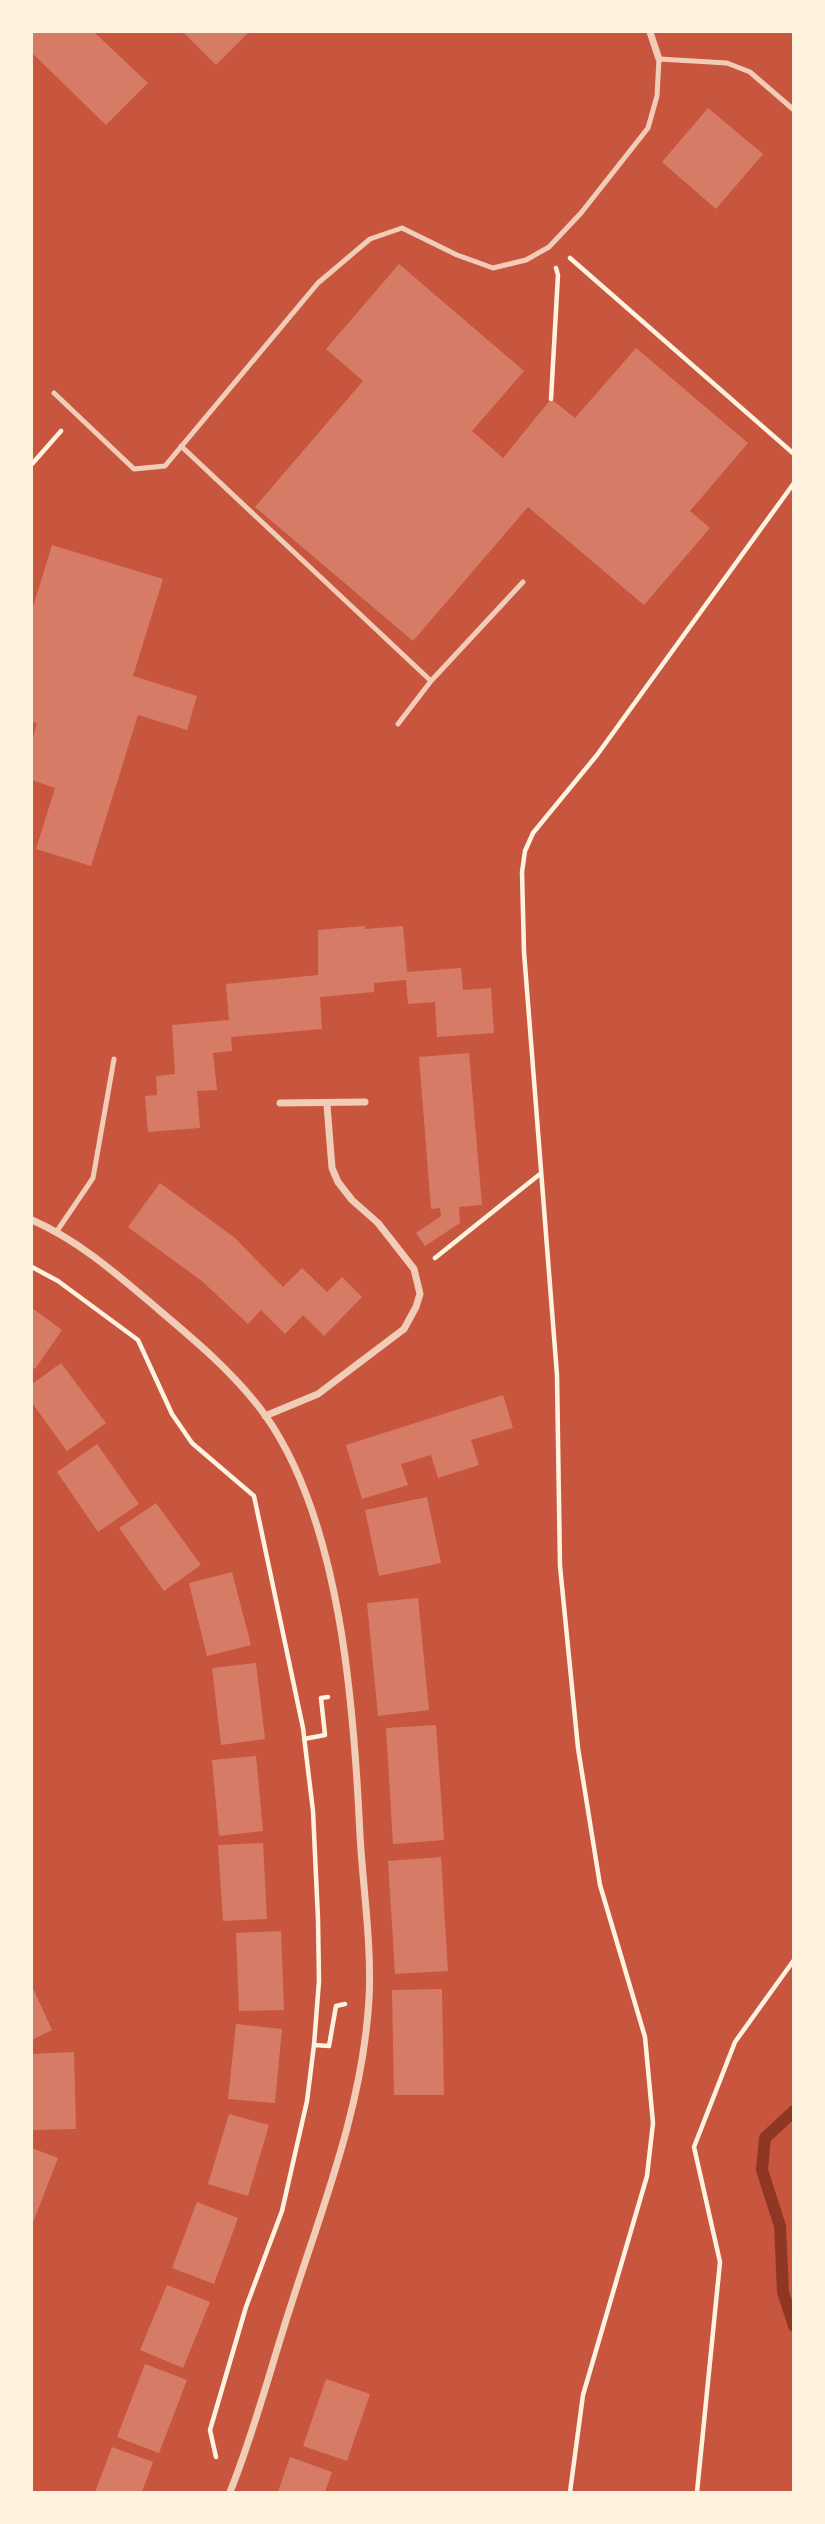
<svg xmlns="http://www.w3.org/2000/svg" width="825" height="2524" font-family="'Fira Sans Condensed',sans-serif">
  <rect width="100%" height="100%" fill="#c8553d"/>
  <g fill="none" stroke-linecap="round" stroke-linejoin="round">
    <path stroke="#8f3625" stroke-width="12" d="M794,2111L765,2138L762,2170L780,2226L783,2292L794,2326"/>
  </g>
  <path fill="#d67c66" d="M32,32H94L148,83L106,125L32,53Z
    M183,32H249L216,65Z
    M708,108L763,154L716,209L662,162Z
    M399,264L524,371L472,431L503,458L551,399L575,418L636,348L748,443L690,511L710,528L644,605L528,507L413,641L255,507L363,381L326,349Z
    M52,545L163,579L133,676L197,696L187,730L138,715L91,866L36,849L55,788L32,780V741L37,723L32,722V610Z
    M365,926V929L403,926L407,972L461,968L463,990L491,988L494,1033L437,1037L435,1002L408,1004L406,980L374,983V992L320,997L322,1029L231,1037L232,1051L213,1053L217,1090L197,1091L200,1128L148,1132L145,1096L157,1095L156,1076L175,1074L172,1025L229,1020L226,984L318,975V930Z
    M469,1053L482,1205L459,1207L460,1223L425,1246L416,1233L441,1216L440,1208L431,1209L419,1057Z
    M160,1183L235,1238L283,1287L302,1268L327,1292L342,1277L362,1297L324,1336L303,1315L285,1334L261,1310L248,1324L203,1282L128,1227Z
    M32,1308L62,1330L35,1369L32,1367Z
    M61,1363L106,1423L67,1451L32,1403V1384Z
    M503,1395L513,1428L471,1440L479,1465L438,1478L431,1455L401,1464L408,1485L362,1499L346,1445Z
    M97,1444L139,1504L98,1532L57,1472Z
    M427,1497L441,1563L379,1576L365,1510Z
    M156,1503L201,1565L164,1591L119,1528Z
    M232,1572L251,1645L207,1656L189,1583Z
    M418,1598L429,1710L378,1716L367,1603Z
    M256,1663L265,1739L221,1745L212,1668Z
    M436,1725L444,1840L393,1844L386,1728Z
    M256,1756L263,1831L219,1836L212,1760Z
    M263,1843L267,1919L223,1921L218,1845Z
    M441,1857L448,1971L395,1974L388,1861Z
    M281,1931L284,2010L239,2011L236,1933Z
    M32,1986L52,2030L32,2040Z
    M442,1989L444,2095H394L392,1990Z
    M236,2024L282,2029L275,2103L228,2099Z
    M74,2052L76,2129L33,2130L32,2054Z
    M229,2114L269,2125L248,2196L208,2184Z
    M32,2148L58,2158L32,2225Z
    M197,2202L238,2218L214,2284L172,2268Z
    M167,2285L210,2302L183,2368L140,2350Z
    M145,2364L187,2380L159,2453L117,2437Z
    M326,2379L370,2394L347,2461L303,2446Z
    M112,2447L153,2462L142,2492H95Z
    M290,2457L332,2472L325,2492H278Z"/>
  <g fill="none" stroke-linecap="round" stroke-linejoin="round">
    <path stroke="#fff3e0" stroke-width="4.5" d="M570,258L794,454
      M551,399L558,275L556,268
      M32,464L61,431
      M435,1258L540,1174
      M32,1267L58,1281L138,1340L172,1414L192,1443L254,1496L303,1728L313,1811L318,1919L319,1981L314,2045L307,2101L282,2211L246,2307L210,2430L216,2457
      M304,1739L325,1735L321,1698L328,1697
      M314,2045L329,2046L336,2006L345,2004
      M570,2492L583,2395L647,2176L653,2123L645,2037L600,1885L578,1748L560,1566L557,1375L524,952L522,872L525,851L533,833L597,755L794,483
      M697,2492L720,2262L694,2147L735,2042L794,1960"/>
    <path stroke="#f1ccb7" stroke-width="5" d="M54,393L134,469L165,466L318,283L370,239L402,228L457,255L493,268L526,260L549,247L581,213L648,128L657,96L659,59L727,63L750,72L794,110
      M181,446L431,681
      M398,724L431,681L523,582
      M57,1231L93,1178L114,1059"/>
    <path stroke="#f1ccb7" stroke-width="7" d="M650,32L659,59
      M280,1103L365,1102
      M32,1220C80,1241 119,1276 159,1310C197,1342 236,1375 265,1415C341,1522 354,1707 360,1835C363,1888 372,1947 369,1999C363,2104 324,2203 292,2302C271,2366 255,2430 230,2492
      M265,1416L318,1394L404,1329L416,1307L420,1294L414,1269L378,1223L352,1200L338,1182L332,1168L327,1105"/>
  </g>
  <rect width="825" height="2524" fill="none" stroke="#fff3e0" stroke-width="66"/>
</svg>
